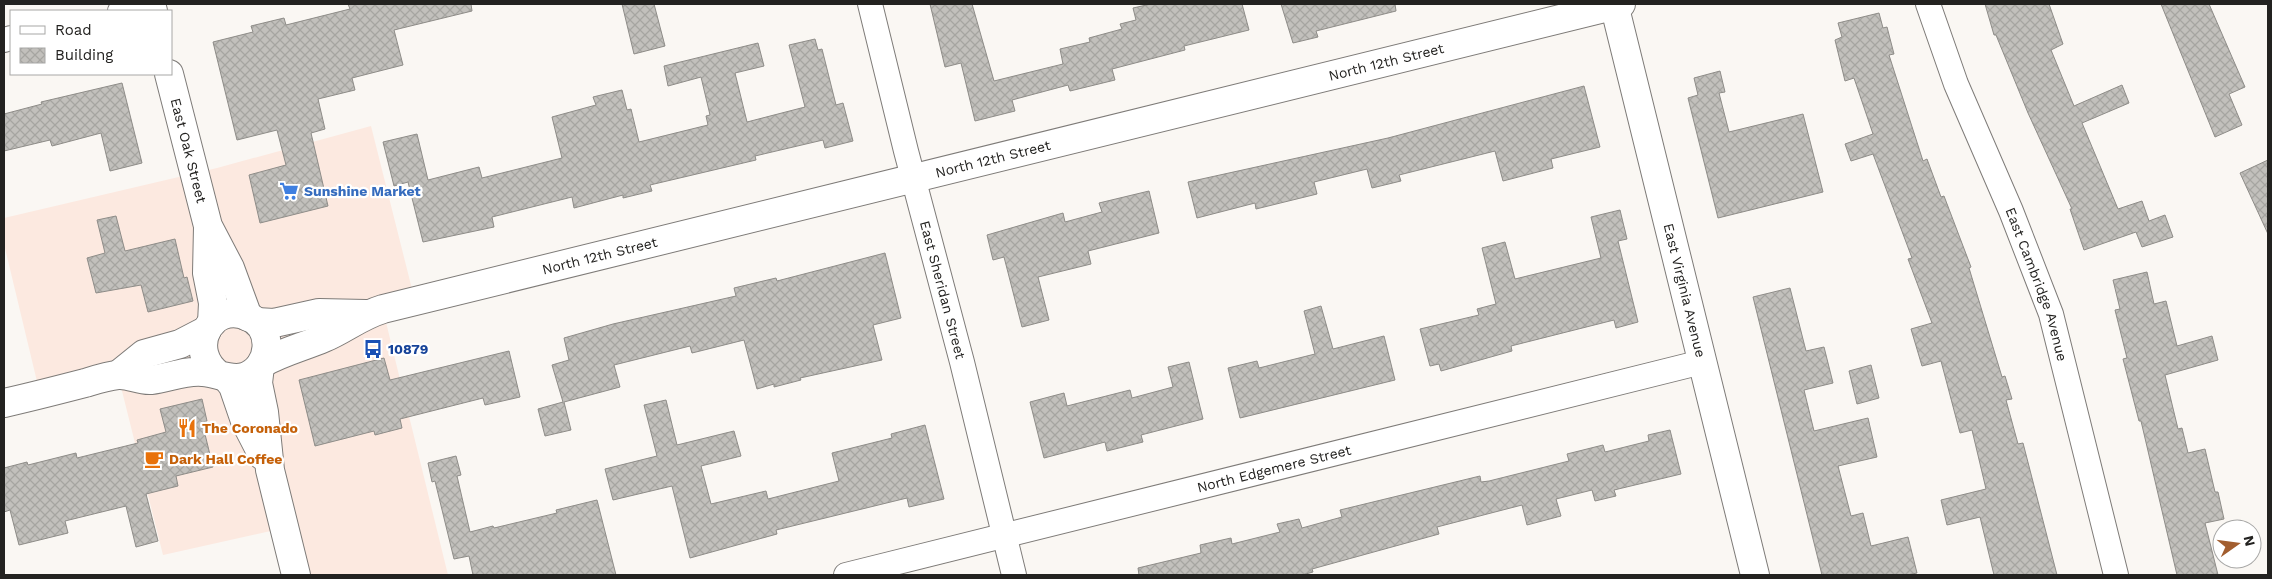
<svg xmlns="http://www.w3.org/2000/svg" width="2272" height="579" font-family="'Work Sans',sans-serif">
  <defs>
    <pattern id="building-cross-hatch" width="8" height="8" patternUnits="userSpaceOnUse" patternTransform="scale(1.25)"><rect width="8" height="8" fill="#c2c0bc"/><path d="M0 0l8 8M0 8l8-8" fill="none" stroke="#a6a5a1"/></pattern>
  </defs>
  <rect width="100%" height="100%" fill="#faf7f3"/>
  <path fill="#fce9e0" d="M371,126L415,301L383,310L448,575H296L284,528L163,555L118,375L40,394L4,244V218L217,168Z"/>
  <path fill="url(#building-cross-hatch)" stroke="#8e8c88" d="M348,4H471L472,11L394,30L403,65L352,78L355,90L318,99L325,129L311,133L328,206L260,223L249,175L286,165L277,130L237,140L213,42L253,32L251,26L284,18L286,25L350,9Z
    M622,4H654L665,46L634,54Z
    M930,4H972L994,81L1063,64L1060,49L1090,42L1089,38L1122,29L1120,24L1136,20L1133,8L1151,4H1242L1249,30L1184,46L1185,50L1112,69L1115,80L1070,91L1068,85L1012,100L1015,111L975,121L961,63L945,67Z
    M1281,4H1395L1396,11L1316,31L1318,37L1293,43Z
    M1985,4H2049L2063,44L2051,50L2074,106L2122,85L2129,103L2082,123L2118,209L2142,201L2149,221L2165,215L2173,237L2142,247L2136,232L2084,250L2070,209H2072L2028,113L1996,35H1994Z
    M2161,4H2209L2245,87L2229,94L2242,125L2215,137Z
    M1879,13L1883,28L1887,27L1894,54L1889,55L1923,161L1927,159L1941,197L1944,196L1971,267L1969,268L2002,377L2005,376L2012,399L2006,400L2018,444L2023,443L2057,575H1994L1980,517L1947,525L1941,500L1986,489L1972,430L1960,433L1941,361L1922,366L1911,329L1932,323L1908,259L1912,258L1873,154L1851,161L1845,144L1873,134L1854,78L1845,81L1835,40L1842,37L1838,23Z
    M815,39L818,50L822,49L836,105L843,103L853,141L825,148L823,140L755,156L756,160L650,185L652,191L623,198V195L574,208L572,197L492,217L494,227L423,242L408,182L394,186L383,142L417,134L428,180L479,167L482,178L562,158L552,117L596,105L593,97L622,90L627,110L631,109L639,142L708,125L706,116L710,115L701,77L668,86L664,66L758,43L764,66L735,73L747,122L805,107L789,45Z
    M1720,71L1725,92L1719,93L1729,132L1803,114L1823,192L1718,218L1688,98L1698,95L1694,78Z
    M122,83L142,163L110,171L101,133L52,146L50,140L4,151V114L42,104L41,102Z
    M1584,86L1600,147L1551,159L1553,168L1503,181L1495,151L1399,175L1401,181L1372,188L1367,169L1314,182L1317,194L1256,209L1255,203L1197,218L1188,182L1388,138Z
    M2268,160V234L2240,173Z
    M1149,191L1159,233L1088,251L1091,264L1038,277L1049,320L1022,327L1004,257L993,260L987,235L1063,213L1065,222L1102,212L1099,203Z
    M1620,210L1627,239L1618,241L1638,322L1616,328L1614,320L1511,346L1512,351L1441,371L1439,364L1430,366L1420,329L1479,315L1477,309L1496,304L1482,248L1505,242L1515,279L1601,258L1591,217Z
    M116,216L125,251L175,239L184,278L187,277L193,301L148,312L141,285L96,293L87,258L105,253L97,220Z
    M885,253L901,318L873,325L882,360L800,378L801,380L774,387V384L757,389L744,340L692,353L690,346L614,365L620,387L564,402L571,430L545,436L538,409L563,402L552,365L569,360L564,338L613,324L736,296L734,288L776,278L777,281Z
    M2147,272L2154,304L2166,301L2177,346L2212,336L2218,360L2165,375L2178,429L2182,428L2188,453L2205,449L2215,492H2218L2224,519L2205,523L2218,575H2177L2141,421H2139L2123,359L2127,358L2115,310L2120,309L2113,280Z
    M1790,288L1806,351L1824,347L1833,383L1804,390L1814,431L1868,418L1877,457L1838,466L1851,516L1863,513L1871,546L1908,537L1917,573L1907,575H1822L1753,297Z
    M1321,306L1333,349L1384,336L1395,380L1240,418L1228,368L1257,361L1259,368L1315,354L1304,311Z
    M509,351L520,397L485,405L483,398L400,419L402,428L375,435L374,431L315,446L299,380L384,358L390,380Z
    M1189,362L1203,419L1141,435L1143,442L1107,451L1105,442L1044,458L1030,402L1064,393L1067,406L1130,390L1132,398L1173,387L1168,367Z
    M1871,365L1879,398L1857,404L1849,371Z
    M202,399L207,421L202,422L213,467L176,476L178,486L146,494L158,541L136,547L126,506L65,521L68,533L19,545L10,510L4,512V468L27,462L28,465L76,453L77,458L138,443L137,440L166,432L160,409Z
    M666,400L677,445L734,431L741,456L701,466L711,504L766,491L768,499L839,481L832,453L892,438L891,434L925,425L944,499L909,507L907,498L776,530L777,534L690,558L672,486L613,500L605,469L657,456L644,405Z
    M1670,430L1681,474L1614,490L1616,496L1595,501L1592,490L1556,499L1561,516L1527,525L1522,505L1437,527L1439,534L1312,569L1313,572L1302,575H1139L1138,568L1201,553L1200,545L1231,538L1232,544L1280,532L1277,524L1299,519L1302,528L1342,517L1340,510L1480,476L1481,482L1489,481L1569,461L1567,454L1603,445L1605,452L1649,441L1648,435Z
    M456,456L461,475L457,476L470,532L493,526L494,528L557,513L556,510L597,500L616,575H473L469,556L454,559L435,481L432,482L428,463Z"/>
  <g fill="none" stroke-linecap="round" stroke-linejoin="round">
    <g stroke="#7e7b78" stroke-width="26">
      <g id="minor">
        <path id="s1" d="M870,4L906,151L962,362L1014,575"/>
        <path id="s2" d="M1928,4L1956,84L2011,211L2051,314L2116,575"/>
        <path d="M120,11L152,4"/>
        <path d="M4,40L11,38"/>
        <path id="s3" d="M846,575L1702,362"/>
      </g>
    </g>
    <g stroke="#7e7b78" stroke-width="30">
      <g id="tertiary">
        <path d="M151,4L153,11"/>
        <path id="s4" d="M1614,4L1755,575"/>
        <path id="s5" d="M169,74L208,226L230,268L248,317"/>
        <path d="M208,227L207,273L213,303L212,323"/>
        <path d="M257,322L274,323L319,313L366,314"/>
        <path id="s6" d="M263,363C282,352 303,347 324,338C345,329 360,316 383,309L1621,4"/>
        <path d="M260,366L258,383L264,412L270,470L296,575"/>
        <path d="M118,375L144,354L180,344L207,330"/>
        <path d="M227,378L233,386L245,421L263,456"/>
        <path d="M4,403C31,397 58,390 85,383C95,380 107,376 118,375C129,374 140,381 151,380C168,378 186,370 203,372C217,373 230,381 244,377C272,368 275,327 247,316C209,301 186,351 219,375"/>
      </g>
    </g>
    <use href="#minor" stroke="#fff" stroke-width="24"/>
    <use href="#tertiary" stroke="#fff" stroke-width="28"/>
  </g>
  <defs>
    <g id="supermarket-bare" transform="scale(1.5)"><path d="M-6-5.5h2.5l.6 2H6L4.5 2H-2.5L-4.4-4H-6ZM-1.5 3.2a1.3 1.3 0 1 0 .1 0ZM3 3.2a1.3 1.3 0 1 0 .1 0Z" fill="#3f7fe0" stroke="#fff" stroke-width="2.5" paint-order="stroke"/></g>
    <g id="bus-bare" transform="scale(1.5)"><path d="M-5-6H5V4H4V6H2V4H-2V6H-4V4H-5ZM-3.5-4V0h7V-4ZM-3.5 1.2v1.5H-2V1.2ZM2 1.2v1.5H3.5V1.2Z" fill="#1a4fb4" stroke="#fff" stroke-width="2.5" paint-order="stroke"/></g>
    <g id="restaurant-bare" transform="scale(1.5)"><path d="M-5-6h1v4h1v-4h1v4h1v-4h1v5L-1.5 .5V6h-2V.5L-5-1ZM5-6V6H3V1.5H1.5Q1.5-4 5-6Z" fill="#e8710a" stroke="#fff" stroke-width="2.5" paint-order="stroke"/></g>
    <g id="cafe-bare" transform="scale(1.5)"><path d="M-5.5-4.5H6V0H3Q3 3.5 0 3.5H-2.5Q-5.5 3.5-5.5 0ZM3-3.2v2h1.7v-2ZM-6 4.5H4V6H-6Z" fill="#e8710a" stroke="#fff" stroke-width="2.5" paint-order="stroke"/></g>
  </defs>
  <g fill-rule="evenodd">
    <use href="#supermarket-bare" x="289" y="191"/>
    <use href="#bus-bare" x="373" y="349"/>
    <use href="#restaurant-bare" x="187" y="428"/>
    <use href="#cafe-bare" x="154" y="459"/>
  </g>
  <g text-anchor="middle" stroke-width="4.5" stroke-linejoin="round" paint-order="stroke">
    <g font-size="14" fill="#232220" stroke="#fff">
      <text dy="5" stroke="none"><textPath href="#s6" startOffset="1165">North 12th Street</textPath></text>
      <text dy="5" stroke="none"><textPath href="#s5" startOffset="79">East Oak Street</textPath></text>
      <text dy="5" stroke="none"><textPath href="#s6" startOffset="760">North 12th Street</textPath></text>
      <text dy="5" stroke="none"><textPath href="#s6" startOffset="355">North 12th Street</textPath></text>
      <text dy="5" stroke="none"><textPath href="#s2" startOffset="301">East Cambridge Avenue</textPath></text>
      <text dy="5" stroke="none"><textPath href="#s1" startOffset="295">East Sheridan Street</textPath></text>
      <text dy="5" stroke="none"><textPath href="#s4" startOffset="295">East Virginia Avenue</textPath></text>
      <text dy="5" stroke="none"><textPath href="#s3" startOffset="441">North Edgemere Street</textPath></text>
    </g>
    <g font-size="14" font-weight="bold" fill="#366cbe" stroke="#fff" text-anchor="start">
      <text x="304" y="196">Sunshine Market</text>
    </g>
    <g font-size="14" font-weight="bold" fill="#164399" stroke="#fff" text-anchor="start">
      <text x="388" y="354">10879</text>
    </g>
    <g font-size="14" font-weight="bold" fill="#c56008" stroke="#fff" text-anchor="start">
      <text x="202" y="433">The Coronado</text>
      <text x="169" y="464">Dark Hall Coffee</text>
    </g>
  </g>
  <rect width="2272" height="579" fill="none" stroke="#232220" stroke-width="10"/>
  <rect x="10" y="10" width="162" height="65" fill="#ffffff" stroke="#a7a7a6"/>
  <rect x="20" y="26" width="25" height="8" fill="#ffffff" stroke="#a7a7a6"/>
  <text x="55" y="35" font-size="15" fill="#232220">Road</text>
  <rect x="20" y="48" width="25" height="15" fill="url(#building-cross-hatch)" stroke="#a7a7a6"/>
  <text x="55" y="60" font-size="15" fill="#232220">Building</text>
  <g transform="translate(2237 544) rotate(76)"><circle r="24" fill="#ffffff" stroke="#a7a7a6"/>
  <path d="M0-4L9 19L0 12L-9 19Z" fill="#a25e2f"/>
  <text y="-8" font-size="14" font-weight="bold" text-anchor="middle" fill="#232220">N</text>
  </g>
</svg>
